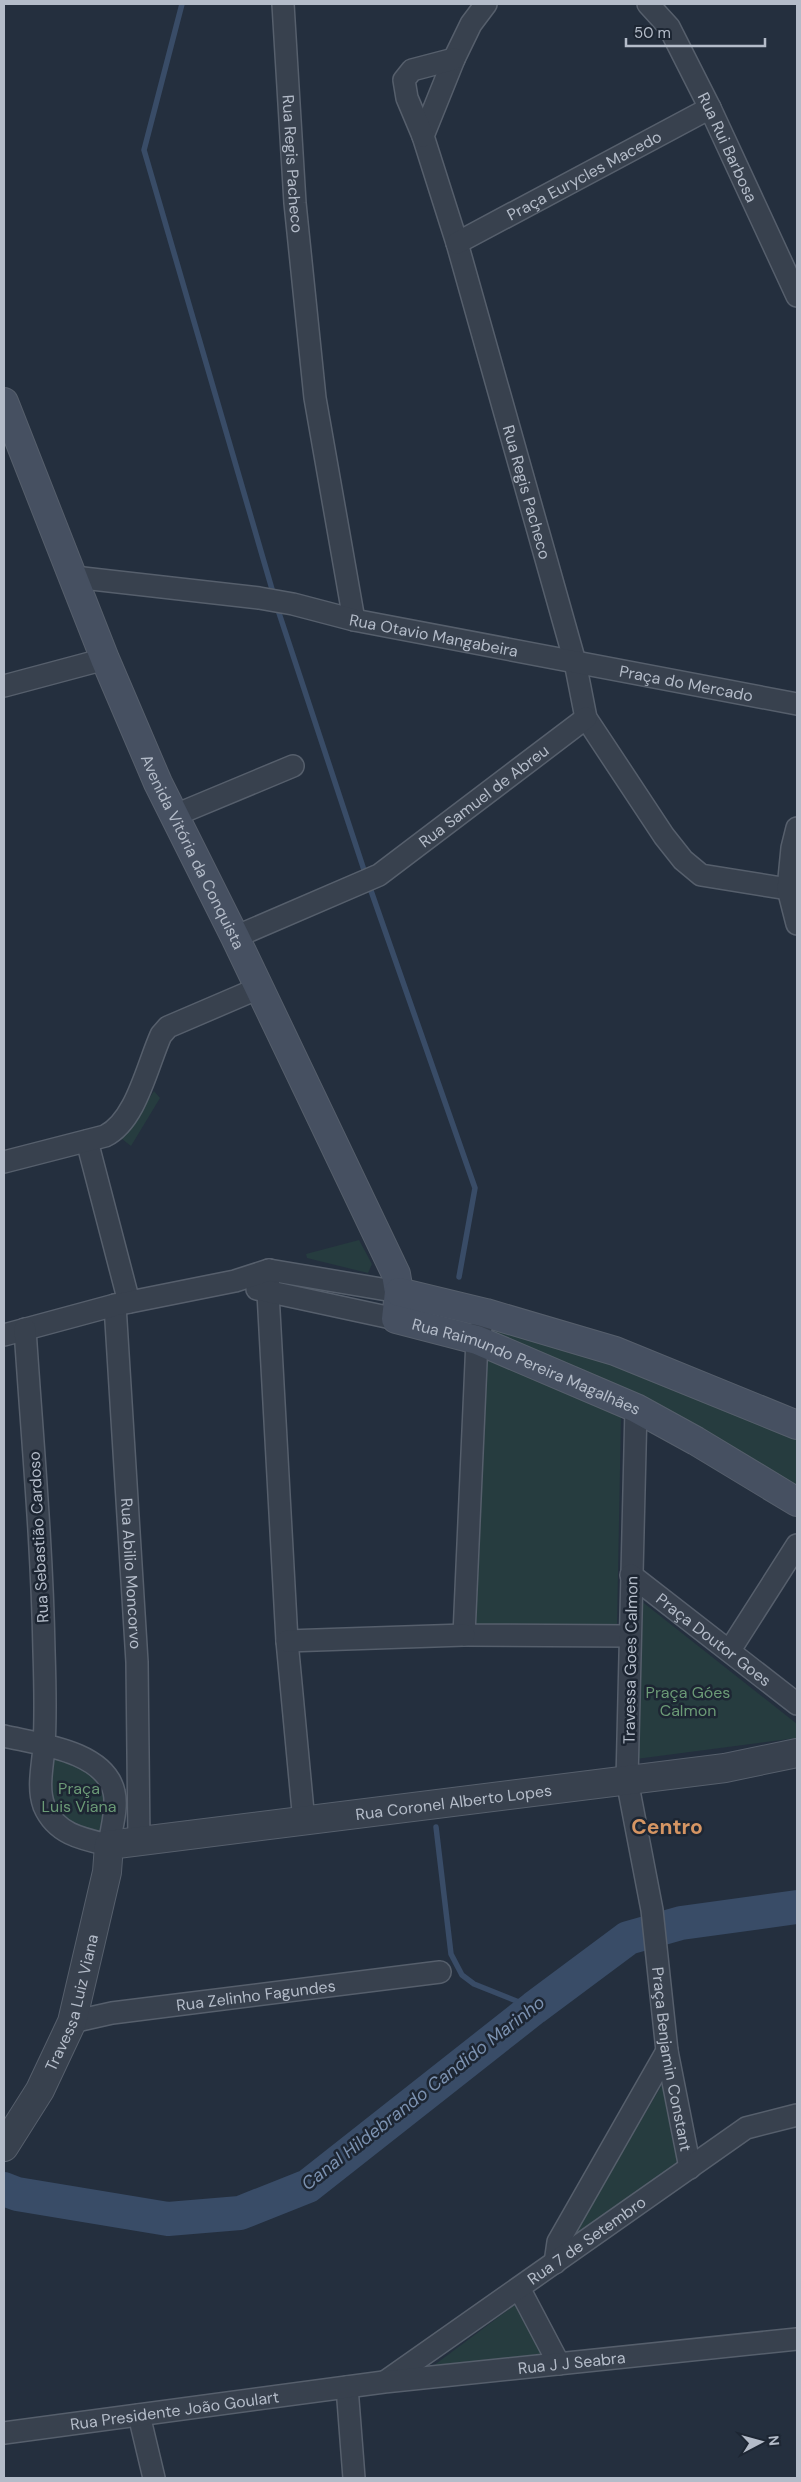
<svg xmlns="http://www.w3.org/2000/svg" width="801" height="2482" font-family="'DM Sans',sans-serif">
  <rect width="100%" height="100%" fill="#242f3e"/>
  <path fill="#263c3f" d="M154,1091L160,1098L131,1146L122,1139Z
    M359,1240L372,1264L368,1273L307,1258L306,1254Z
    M502,1324L644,1377L797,1440V1491L491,1335L493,1327Z
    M487,1358L621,1417L617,1625L476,1624Z
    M640,1600L797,1724V1738L636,1759Z
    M52,1758C63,1761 77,1763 86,1769C111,1782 104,1811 101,1833C51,1822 50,1803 52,1758Z
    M662,2085L677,2162L572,2237Z
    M516,2304L545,2357L429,2369Z"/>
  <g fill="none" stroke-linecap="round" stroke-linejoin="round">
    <path stroke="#394c67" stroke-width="5.5" d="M182,4L144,150L274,596
      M277,607L366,876
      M369,885L475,1188L459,1277
      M436,1827L451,1954L462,1975L474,1984L534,2008"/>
    <path stroke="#394c67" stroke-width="34" d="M4,2189L17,2194L168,2219L240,2213L308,2186L534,2008L628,1938L681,1923L797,1907"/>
    <g stroke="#565f6c" stroke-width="24">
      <g id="minor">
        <path id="s1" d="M283,4L295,203L315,398L354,620"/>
        <path id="s2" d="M486,4L471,24L454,59L423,136L457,243L575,662L586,718L664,836L683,860L701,875L788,889"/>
        <path id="s3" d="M648,4L669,27L710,108L797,296"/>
        <path d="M423,136L407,98L404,80L412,70L454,59"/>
        <path id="s4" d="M457,243L710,108"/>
        <path id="s5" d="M74,577L259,598L293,604L354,620L797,704"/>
        <path d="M4,686L105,659"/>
        <path d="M173,816L293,766"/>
        <path d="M797,828L792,848L788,889L797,924"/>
        <path id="s6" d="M235,937L379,875L586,718"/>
        <path d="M87,1141L129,1302"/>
        <path d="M4,1162L105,1136C136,1121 147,1066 161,1035L168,1027L259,988"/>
        <path d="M269,1270L268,1293L287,1641L304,1822"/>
        <path d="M257,1289L396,1319"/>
        <path id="s7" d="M115,1305L137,1662L139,1842"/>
        <path d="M481,1328L477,1340L464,1635L630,1636"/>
        <path d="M4,1335L115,1305L235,1281L269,1270L399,1292"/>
        <path id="s8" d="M636,1408L627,1780L652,1910L667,2051L690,2168"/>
        <path id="s9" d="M631,1575L797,1704"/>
        <path d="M287,1641L464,1635"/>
        <path d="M730,1650L797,1545"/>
        <path d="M4,1736C38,1744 105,1751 114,1792C118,1808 111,1829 109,1845C82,1839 56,1834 44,1806C37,1787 43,1765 44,1746C46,1714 45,1682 44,1651C42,1543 32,1436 25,1329"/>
        <path id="s10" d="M72,2022L112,2013L440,1972"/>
        <path d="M555,2263L558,2242L667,2051"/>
        <path d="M519,2288L559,2364"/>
        <path id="s11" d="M386,2381L746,2128L797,2115"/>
        <path d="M347,2387L354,2478"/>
        <path d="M139,2415L154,2478"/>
        <path id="s12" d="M4,2433L384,2382L797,2339"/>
      </g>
    </g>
    <g stroke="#565f6c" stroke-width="30">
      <g id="tertiary">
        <path id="s13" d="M4,2147L40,2090L72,2022L107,1872L109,1845L725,1768L797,1753"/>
      </g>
    </g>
    <g stroke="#565f6c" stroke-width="30">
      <g id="secondary">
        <path id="s14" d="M4,402L105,659L158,783L235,937L396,1274L399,1292L396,1319L477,1340L636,1408L696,1441L797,1502"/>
        <path d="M399,1292L486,1313L615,1351L797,1425"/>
      </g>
    </g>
    <use href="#minor" stroke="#38414e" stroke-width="21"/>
    <use href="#tertiary" stroke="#38414e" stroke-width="28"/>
    <use href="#secondary" stroke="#465061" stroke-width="28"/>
  </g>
  <g text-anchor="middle" stroke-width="5" stroke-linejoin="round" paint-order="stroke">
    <g font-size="16" fill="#b4bcc9" stroke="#1d2633">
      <text dy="6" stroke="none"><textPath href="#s3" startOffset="165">Rua Rui Barbosa</textPath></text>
      <text dy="6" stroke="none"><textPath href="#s1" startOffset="160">Rua Regis Pacheco</textPath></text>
      <text dy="6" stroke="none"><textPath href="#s4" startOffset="144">Praça Eurycles Macedo</textPath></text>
      <text dy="6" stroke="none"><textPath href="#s2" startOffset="518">Rua Regis Pacheco</textPath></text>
      <text dy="6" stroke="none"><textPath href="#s5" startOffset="365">Rua Otavio Mangabeira</textPath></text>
      <text dy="6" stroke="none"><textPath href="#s5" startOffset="622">Praça do Mercado</textPath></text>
      <text dy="6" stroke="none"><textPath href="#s6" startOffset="288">Rua Samuel de Abreu</textPath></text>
      <text dy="6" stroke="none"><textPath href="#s14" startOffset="488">Avenida Vitória da Conquista</textPath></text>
      <text dy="6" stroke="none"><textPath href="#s14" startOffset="1141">Rua Raimundo Pereira Magalhães</textPath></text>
      <text transform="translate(38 1537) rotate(-93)" y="6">Rua Sebastião Cardoso</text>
      <text dy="6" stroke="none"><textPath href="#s7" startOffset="269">Rua Abilio Moncorvo</textPath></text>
      <text dy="6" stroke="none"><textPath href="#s9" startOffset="105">Praça Doutor Goes</textPath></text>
      <text transform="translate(630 1660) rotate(-89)" y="6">Travessa Goes Calmon</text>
      <text dy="6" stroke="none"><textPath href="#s13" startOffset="671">Rua Coronel Alberto Lopes</textPath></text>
      <text dy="6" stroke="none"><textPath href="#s10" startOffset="186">Rua Zelinho Fagundes</textPath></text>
      <text dy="6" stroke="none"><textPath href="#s13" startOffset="161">Travessa Luiz Viana</textPath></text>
      <text dy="6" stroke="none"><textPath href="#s8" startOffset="655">Praça Benjamin Constant</textPath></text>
      <text dy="6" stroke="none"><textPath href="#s11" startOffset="245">Rua 7 de Setembro</textPath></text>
      <text dy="6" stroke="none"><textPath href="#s12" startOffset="572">Rua J J Seabra</textPath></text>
      <text dy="6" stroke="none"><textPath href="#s12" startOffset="172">Rua Presidente João Goulart</textPath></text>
    </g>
    <g font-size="16" fill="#6b9a76" stroke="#1d2633">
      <text x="688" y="1698">Praça Góes<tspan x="688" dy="18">Calmon</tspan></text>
      <text x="79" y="1794">Praça<tspan x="79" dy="18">Luis Viana</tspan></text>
    </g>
    <g font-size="18" font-style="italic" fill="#7c92b1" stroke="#1d2633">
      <text transform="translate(423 2093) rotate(-38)" y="6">Canal Hildebrando Candido Marinho</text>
    </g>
    <g font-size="21" font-weight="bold" fill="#d59563" stroke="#1d2633">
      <text x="667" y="1834">Centro</text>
    </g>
  </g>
  <rect width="801" height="2482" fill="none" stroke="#b4bcc9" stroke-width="10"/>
  <g transform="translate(761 2442) rotate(84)" stroke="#1d2633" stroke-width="4" paint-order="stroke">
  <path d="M0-4L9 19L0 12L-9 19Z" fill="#b4bcc9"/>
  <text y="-8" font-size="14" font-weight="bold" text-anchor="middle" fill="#b4bcc9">N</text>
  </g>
  <path d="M626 38v8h139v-8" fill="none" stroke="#b4bcc9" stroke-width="2.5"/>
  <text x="634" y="38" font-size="15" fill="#b4bcc9" stroke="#1d2633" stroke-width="4" paint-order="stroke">50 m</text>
</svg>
